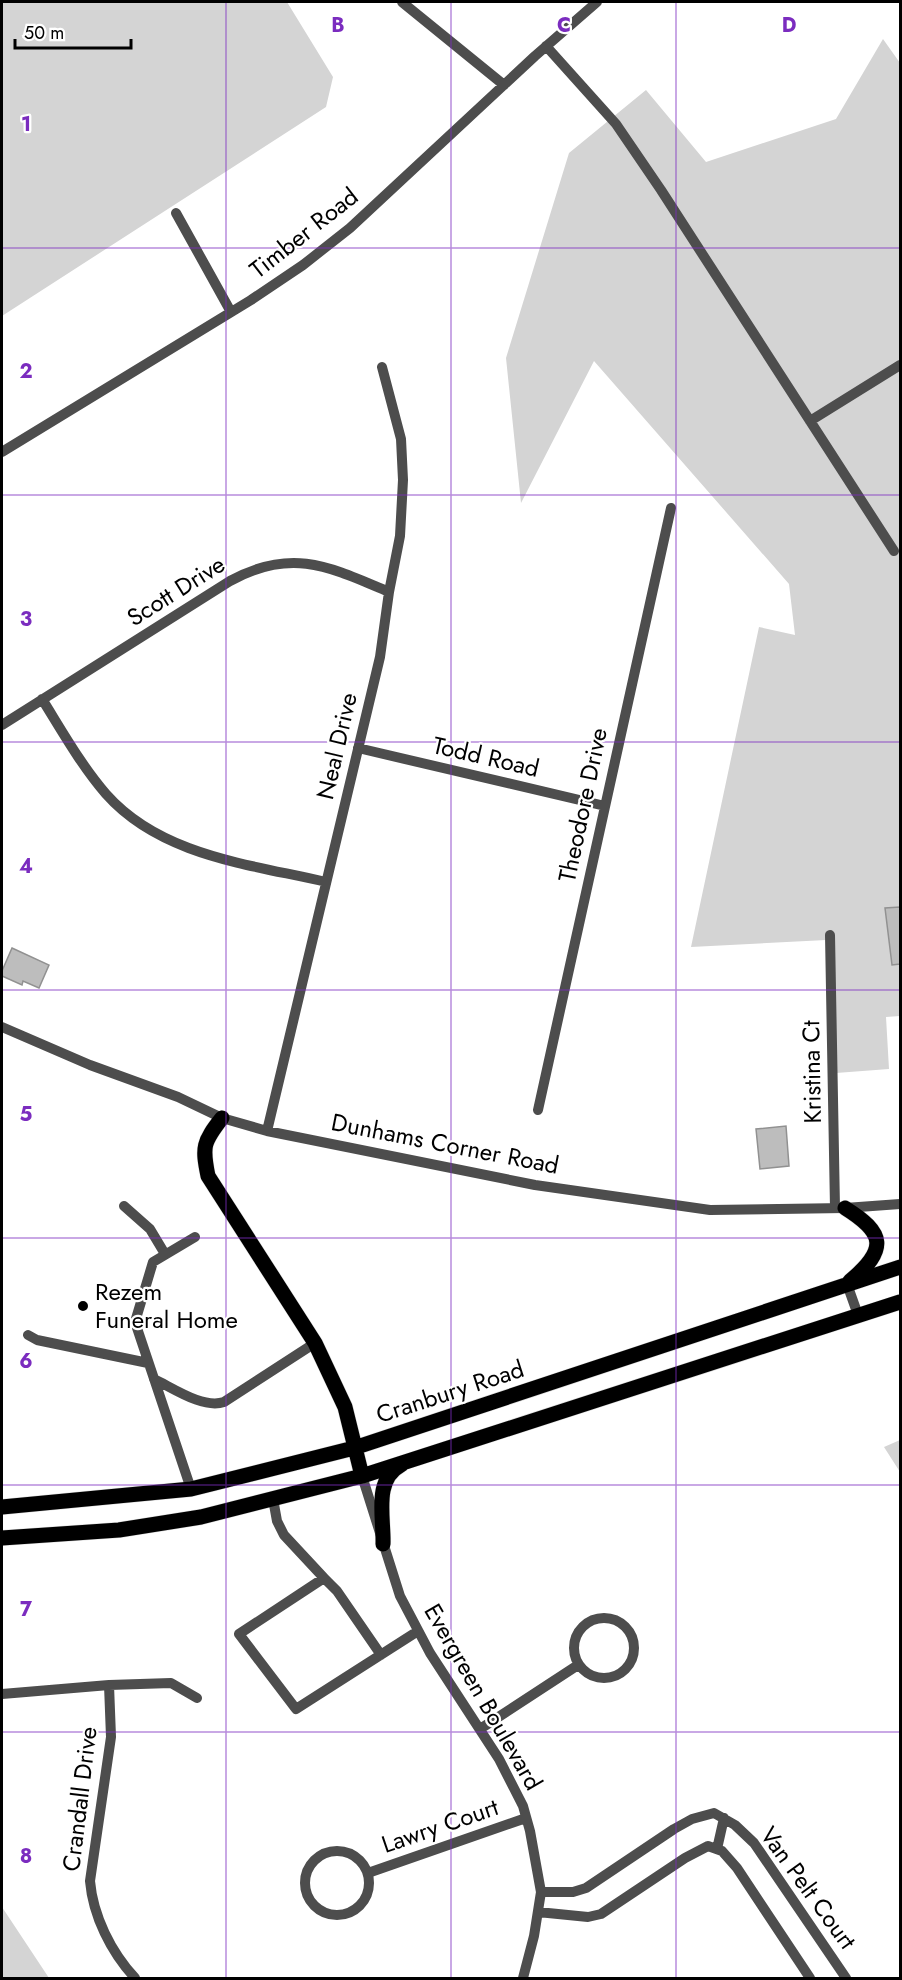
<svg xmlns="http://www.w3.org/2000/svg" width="902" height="1980" font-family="Jost,sans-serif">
  <rect width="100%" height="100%" fill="#fff"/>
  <path fill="#d4d4d4" d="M2,2H287L333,77L326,107L2,316Z
    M883,39L900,63V1016L886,1017L889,1069L836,1073L826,940L691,947L759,627L795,635L789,584L594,361L521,503L506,358L569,153L646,90L706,162L836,119Z
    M900,1440V1472L884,1447Z
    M2,1907L49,1978H2Z"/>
  <path fill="#bdbdbd" stroke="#919191" stroke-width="1.5" d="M900,907V964L892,965L885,908Z
    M12,948L49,965L39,988L23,981L22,985L2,976V971Z
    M786,1126L789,1166L760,1169L756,1129Z"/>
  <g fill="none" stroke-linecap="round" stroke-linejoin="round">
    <g stroke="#dbdbdb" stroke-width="16">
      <path id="major" d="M222,1118C203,1142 202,1147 208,1176L315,1343L345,1407L362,1476
        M845,1208C885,1233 888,1249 850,1281
        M2,1507L191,1489L354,1448L900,1267
        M2,1538L119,1530L201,1517L362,1476L900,1302
        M383,1544C384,1517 373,1480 401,1465"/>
    </g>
    <path stroke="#4d4d4d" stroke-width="10" d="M402,2L504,85
      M546,46L616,124L661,190L894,551
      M176,213L231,312
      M810,421L900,365
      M2,452L251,300L303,265L350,228L535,56L597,2
      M42,699C62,731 81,765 106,794C161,856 249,864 326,882
      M2,725L230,581C292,547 330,567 389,592
      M358,748L605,806
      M830,935L835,1208
      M2,1027L90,1065L178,1097L222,1118L267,1131L535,1185L710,1210L845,1208L900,1204
      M538,1110L671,508
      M267,1131L380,657L389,592L400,536L403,480L401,439L382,367
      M124,1206L150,1229L165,1254
      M847,1284L858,1315
      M28,1335L37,1340L148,1363
      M154,1379C173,1388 203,1409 224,1402L315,1343
      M362,1476L400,1596L430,1653L499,1759L523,1806L530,1831L541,1892L534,1936L523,1978
      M191,1489L135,1322L153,1262L195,1237
      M273,1499L277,1521L284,1535L324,1578L239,1634L296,1709L418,1631
      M323,1577L337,1591L381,1655
      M574 1648a30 30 0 1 1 60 0a30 30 0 1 1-60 0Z
      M109,1685L111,1737L90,1881C93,1916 111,1952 135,1978
      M2,1694L109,1685L171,1683L197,1698
      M480,1729L578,1665
      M717,1849L724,1818
      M305 1883a32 32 0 1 1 64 0a32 32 0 1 1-64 0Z
      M368,1873L526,1818
      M541,1892H573L586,1888L674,1829L692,1819L714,1813L735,1825L754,1843L846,1978
      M538,1912L588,1917L601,1914L685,1858L708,1846L722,1851L737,1868L810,1978"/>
    <use href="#major" stroke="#000" stroke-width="15"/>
  </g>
  <path fill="none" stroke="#7b2cbf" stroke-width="1.5" stroke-opacity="0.55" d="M226,2V1978M451,2V1978M676,2V1978M2,248H900M2,495H900M2,742H900M2,990H900M2,1238H900M2,1485H900M2,1732H900"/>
  <circle fill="#000" stroke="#fff" stroke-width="2" cx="83" cy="1306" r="6"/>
  <g text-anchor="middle" stroke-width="4.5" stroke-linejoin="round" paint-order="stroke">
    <g font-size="24" fill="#000" stroke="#fff">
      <text transform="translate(304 233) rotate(-38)" y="8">Timber Road</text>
      <text transform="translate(176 591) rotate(-32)" y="8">Scott Drive</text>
      <text transform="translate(337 746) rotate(-77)" y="8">Neal Drive</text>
      <text transform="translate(486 757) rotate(13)" y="8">Todd Road</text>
      <text transform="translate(583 805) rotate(-78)" y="8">Theodore Drive</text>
      <text transform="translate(812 1072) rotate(-91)" y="8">Kristina Ct</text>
      <text transform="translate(445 1144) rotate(11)" y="8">Dunhams Corner Road</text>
      <text transform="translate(450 1392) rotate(-18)" y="8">Cranbury Road</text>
      <text transform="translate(483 1697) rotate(60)" y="8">Evergreen Boulevard</text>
      <text transform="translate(80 1799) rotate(-83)" y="8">Crandall Drive</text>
      <text transform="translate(440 1826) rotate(-19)" y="8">Lawry Court</text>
      <text transform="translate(808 1888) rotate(54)" y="8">Van Pelt Court</text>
    </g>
    <g font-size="24" fill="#000" stroke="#fff" text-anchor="start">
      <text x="95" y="1300">Rezem<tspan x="95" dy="28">Funeral Home</tspan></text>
    </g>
  </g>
  <g font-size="20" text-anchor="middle" font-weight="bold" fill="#7b2cbf" stroke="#fff" stroke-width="4.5" stroke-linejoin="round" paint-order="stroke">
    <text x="338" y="32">B</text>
    <text x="564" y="32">C</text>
    <text x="789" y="32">D</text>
    <text x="26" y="131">1</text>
    <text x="26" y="378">2</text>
    <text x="26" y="626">3</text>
    <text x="26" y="873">4</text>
    <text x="26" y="1121">5</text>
    <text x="26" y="1368">6</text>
    <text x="26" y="1616">7</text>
    <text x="26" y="1863">8</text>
  </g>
  <rect width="902" height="1980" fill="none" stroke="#000000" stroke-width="6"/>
  <path d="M15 39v9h116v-9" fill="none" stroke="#000000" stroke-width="3"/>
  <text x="24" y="39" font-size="18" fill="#000000" stroke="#ffffff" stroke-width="4.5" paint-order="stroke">50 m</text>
</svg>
